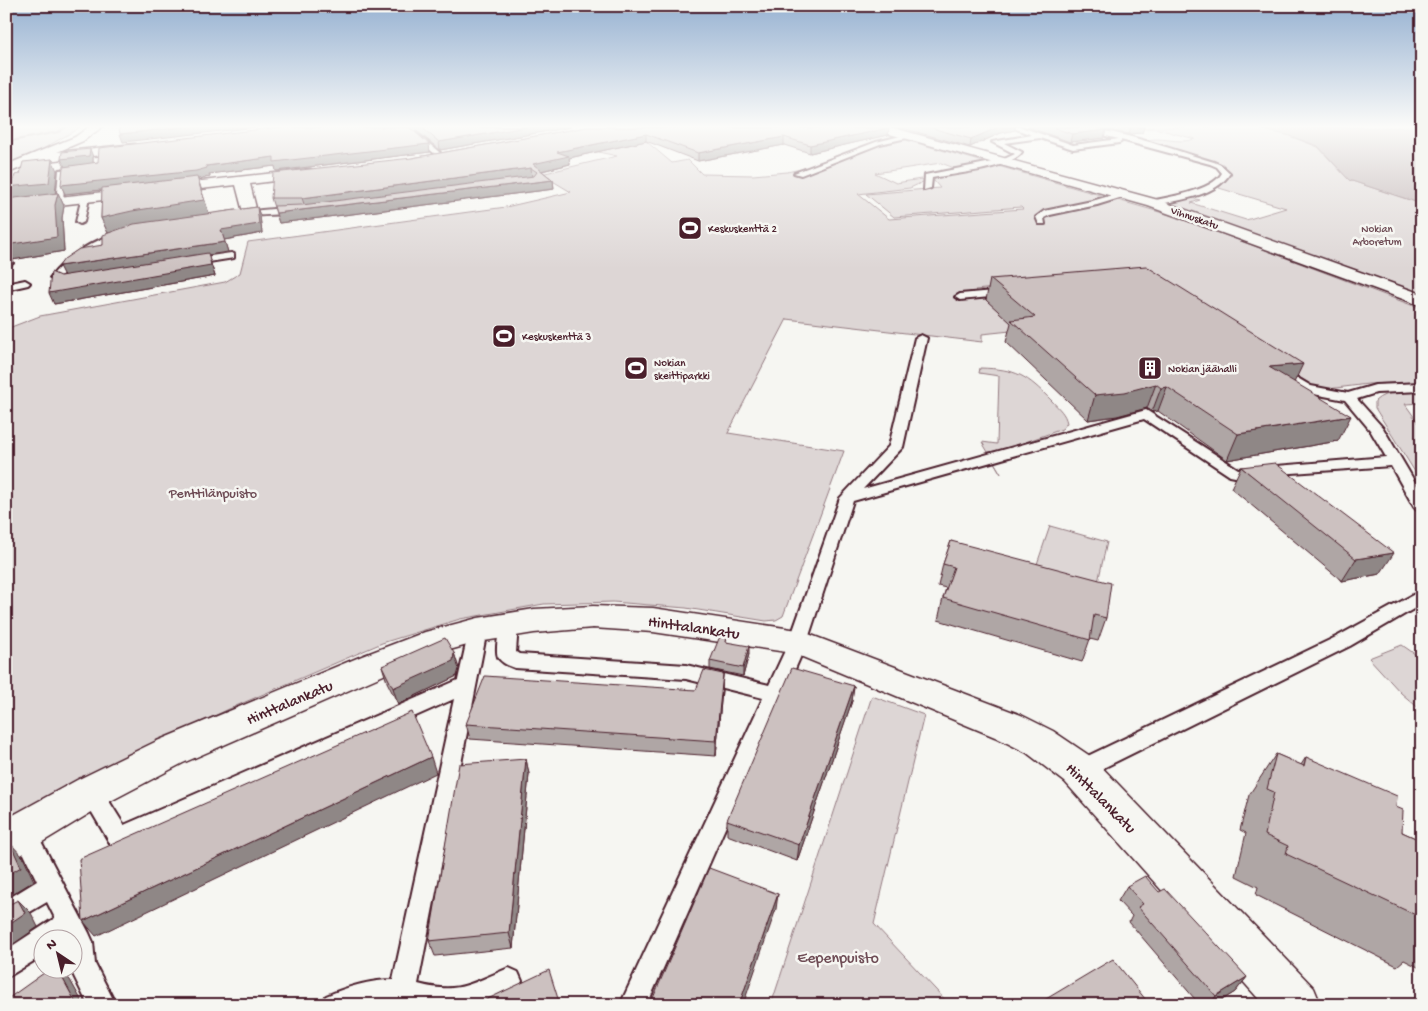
<svg xmlns="http://www.w3.org/2000/svg" width="1428" height="1011" font-family="'Gochi Hand',sans-serif">
  <rect width="100%" height="100%" fill="#f6f6f2"/>
  <filter id="ink" filterUnits="userSpaceOnUse"><feTurbulence type="fractalNoise" baseFrequency=".02" numOctaves="2"/><feDisplacementMap in="SourceGraphic" scale="10" xChannelSelector="R" yChannelSelector="G"/><feConvolveMatrix kernelMatrix="1 2 1 2 8 2 1 2 1" color-interpolation-filters="sRGB"/></filter>
  <g filter="url(#ink)">
    <path fill="#ddd6d5" stroke="#947a80" d="M6,127H81L41,150L6,164Z
      M623,127L647,142L672,163L688,160L702,174L753,175L787,172L805,168L876,142L895,137L987,163L957,169L941,163L875,173L896,183L921,179L925,181L910,188L858,194L889,219L1023,209L1021,207L894,217L866,194L940,188L934,181L935,176L998,166L1177,217L1422,309V382L1368,384L1328,389L1315,387L1135,274L975,290L1020,330L982,334V342L787,319L728,433L844,451L783,616L776,620L766,621L686,608L613,602L544,604L460,619L382,643L229,709L111,764L6,824V329L40,316L225,282L240,273L248,242L506,207L571,192L541,174L617,156L547,141Z
      M1077,127H1250L1287,135L1318,147L1349,180L1422,204V295L1170,204V202C1180,197 1189,197 1200,200L1191,203L1246,220L1286,208L1219,188L1232,173L1221,164L1144,141C1160,135 1178,145 1195,139L1154,128L1104,133Z
      M980,368C1017,369 1026,375 1052,401C1059,409 1065,413 1067,423L1062,429L1003,450L988,452L1001,474L982,442L997,444L999,376L979,373Z
      M1422,391V403L1405,404L1422,428V483L1375,408V401C1386,390 1407,392 1422,391Z
      M1050,526L1107,542L1098,582L1037,564Z
      M1402,645L1422,659V711L1401,693L1369,658Z
      M872,696L924,715L874,924L950,1005H771Z"/>
    <path fill="#bbadae" stroke="#8e747a" d="M1250,127H1422V204L1349,180L1318,146L1287,135Z"/>
    <g fill="none" stroke-linecap="round" stroke-linejoin="round">
      <path fill="#8e747a" fill-rule="evenodd" d="M64,127H68L59,133L6,143V141L57,131Z"/>
      <g stroke="#4a1f2b" stroke-width="4">
        <path id="lane" d="M1011,127H1021L1073,145L1119,139L1067,127C1113,127 1170,149 1214,162L1221,165L1230,173C1217,196 1177,201 1153,205H1150V201C1169,197 1212,191 1222,173L1217,167L1210,164L1121,140V142L1119,143L1073,149L1040,138L1004,143L1022,152C1011,169 952,174 932,178L931,188L924,190L925,175L1002,160L1015,154L992,142L1032,135Z
          M412,133H416L444,156V158H440L412,135Z
          M909,134L912,136L911,137L880,144L801,175L794,173L876,142Z
          M83,168L87,170L86,172L65,174L63,201L56,203L59,170Z
          M1123,192H1126V196L1097,205L1050,215L1044,218L1045,224H1039L1036,217L1044,211L1092,201Z
          M82,196L89,198L84,222L80,224L76,222Z
          M273,209L296,210L300,212C297,214 248,216 239,216L235,214L239,212Z
          M121,232L124,233V237C99,244 78,257 61,276L72,279V283L55,281L50,278C68,255 93,240 121,232Z
          M231,253L234,254V258L190,265L185,262L190,259Z
          M6,261H11L13,263L6,267Z
          M25,280L30,283L28,285L6,290V284Z
          M1006,290L1010,291V295L960,300L955,297L960,294Z
          M921,335L927,338L903,447L863,489L1146,410L1238,469L1386,457L1370,430L1345,400L1303,392L1275,374L1273,371L1275,368L1279,367L1311,386L1348,393L1375,385L1422,383V391L1376,393L1357,399L1383,428L1422,494V511L1417,510L1414,507L1391,466L1235,477L1230,476L1144,419L853,501L807,642L647,1005H620L763,698L686,679L515,668C509,666 501,663 498,657C495,651 499,626 503,620L509,619L515,620L518,625L516,652L519,654L686,665L769,685L789,642L840,498L889,446L915,338Z
          M1422,590V604L1350,646L1087,776L1079,779L1071,776L1068,770L1071,764L1338,636Z
          M478,624L484,625L487,630L418,984C460,995 471,983 509,968L518,972L522,981L518,990L487,1005H322L326,996C347,987 369,980 393,980L454,699L119,848L111,845L80,792L83,785L91,783L99,785L124,825L458,680L469,630L472,625Z
          M24,821L32,824L89,933L93,942L95,964L116,1005H88L70,968H72V938H42V956L6,978V950L55,918L47,902L6,926V900L37,881L13,831L16,824Z"/>
      </g>
      <g stroke="#4a1f2b" stroke-width="3">
        <path id="street" d="M135,144L139,145L141,148L139,151L37,162L31,158L37,154Z
          M310,169L315,170L317,173L315,176L250,184L257,212L255,215H245L243,212L236,185L6,211V203Z
          M593,606L653,608L798,630L1021,715L1053,731L1093,758L1314,988L1321,1005H1264L1065,782L1027,753L995,737L793,653L653,632L593,628L534,633L478,642L446,651L386,674L183,763L105,804L21,855L6,860V819L77,780L157,741L362,656L425,632L478,618L534,609Z"/>
      </g>
      <g stroke="#4a1f2b" stroke-width="3">
        <path id="secondary" d="M89,127H102L83,141L6,174V165L75,137Z
          M871,127H890L1158,200L1422,294V306L1148,206L872,129Z"/>
      </g>
      <use href="#lane" fill="#f6f6f2" fill-rule="evenodd"/>
      <use href="#street" fill="#f6f6f2" fill-rule="evenodd"/>
      <use href="#secondary" fill="#f6f6f2" fill-rule="evenodd"/>
    </g>
    <path fill="#afa6a5" stroke="#4a1f2b" d="M280,127H571L440,150L417,131L412,130L430,152L276,171L275,166L209,174L210,177L198,179L209,214L257,207L260,216L262,233L224,240L228,252L208,255L215,276L54,304L60,276L63,275L103,245L108,233L101,218L102,190L65,194L61,185L93,157V163Z
      M587,127L888,135L810,153L784,145L698,161L646,141L569,158L570,164L542,171L553,180L554,189L279,223L271,198L412,158Z
      M899,127H1015V130L1001,133L970,147Z
      M1028,127H1144L1142,133L1129,134L1104,129V138L1070,142Z
      M57,171L55,193H58L64,206L62,218L64,251L12,260L6,259V182Z
      M990,279L1295,383L1338,441L1227,460L1158,411L1152,412L1147,408L1117,416L1088,420L1006,342L1011,323L986,300Z
      M1241,467L1380,574L1342,581L1231,488Z
      M951,541L1106,618L1098,641L1090,639L1082,662L938,620L943,598L946,588L938,586L943,564Z
      M727,642L749,654L743,676L710,669V661Z
      M454,653L459,669L457,676L398,704L387,682L382,666Z
      M723,674L722,690L716,756L470,739L466,724L696,690Z
      M854,686L852,701L797,861L727,835V820Z
      M1276,754L1301,765L1306,757L1396,807L1402,832L1422,841V969L1404,960L1397,966L1256,895L1258,887L1236,876L1246,833L1240,830L1249,795Z
      M526,759L529,774L513,948L435,956L429,941Z
      M1127,886L1159,892L1247,977L1235,992L1214,1005H1200L1129,922L1132,916L1118,901Z"/>
    <path fill="#8f8786" stroke="#4a1f2b" d="M185,127H257L123,142L120,134Z
      M526,127H571L440,150L439,142Z
      M999,127H1015V130L1001,133L970,147L971,139Z
      M1131,127H1144L1142,133L1129,134Z
      M889,128L888,135L810,153V145Z
      M1106,130L1104,138L1070,142L1072,134Z
      M646,134V141L569,158L570,164L537,172L533,164L557,152Z
      M784,137V145L698,161V153Z
      M429,144L430,152L276,171L275,166L209,174L210,177L198,179L209,214L108,233L101,218L198,179L65,194L61,185L274,157Z
      M90,149L93,157V164L65,167L61,159Z
      M52,159L57,171L55,196L6,201V187Z
      M531,168L532,177L305,207L302,198Z
      M553,180L554,189L279,223L276,213Z
      M58,193L64,206L62,218L64,251L12,260L6,248V245L55,205Z
      M257,207L260,216L262,233L224,240L221,230Z
      M225,242L228,252L208,255L215,276L54,304L49,293L64,276L59,266Z
      M1303,364L1292,387L1269,367Z
      M1156,384L1147,408L1117,416L1088,420L1095,395Z
      M1167,387L1158,411L1152,412L1161,388Z
      M1351,416L1338,441L1227,460L1238,434Z
      M1394,553L1380,574L1342,581L1356,559Z
      M749,646V654L743,676V668Z
      M454,653L459,669L457,676L398,704L393,688Z
      M723,674L722,690L716,756V741Z
      M854,686L852,701L797,861L799,845Z
      M431,757L436,773L96,936L83,921Z
      M526,759L529,774L513,948L509,933Z
      M10,843L23,857L34,881L6,898V876Z
      M778,894L776,909L743,1005H739Z
      M18,900L31,913L38,927L6,949V926Z
      M57,968H59L70,980L84,1005H77Z
      M1247,977L1235,992L1214,1005H1209L1216,996Z"/>
    <path fill="#ccc1c0" stroke="#4a1f2b" d="M119,127H185L120,134Z
      M280,127H409L429,144L274,162V157L206,166L207,168L196,171L61,185L63,167L98,162L99,148Z
      M421,127H526L439,142Z
      M587,127L889,128L810,145L784,137L698,153L646,134L557,152L569,156L533,164L553,180L276,213L274,206L302,205L534,176L537,172L531,168L302,198H271L273,173L412,158Z
      M928,127H999L971,139Z
      M1052,127H1096L1106,130L1072,134Z
      M90,149L89,156L61,159L62,152Z
      M52,159L49,183L6,187V182L13,181L15,175L20,174L23,162Z
      M197,177L204,200L132,211L101,218L102,188Z
      M58,193L55,205L57,237L6,245V199Z
      M257,207L259,224L221,230L225,242L59,266L64,259L79,249L103,245V235L134,224Z
      M208,253L211,265L49,293L51,272L60,276Z
      M1146,266L1303,364L1269,367L1351,416L1238,434L1167,387L1161,388L1156,384L1125,392L1095,395L1011,320L1035,317L990,279Z
      M1275,463L1394,553L1356,559L1241,467Z
      M951,541L1111,583L1106,618L1094,615L1090,640L943,598L954,567L943,564Z
      M720,636L727,637L726,642L749,646L743,668L710,661Z
      M445,638L454,653L453,661L393,688L382,666Z
      M792,668L854,686L799,845L727,820Z
      M704,670L723,674L716,741L466,724L485,676L696,690Z
      M412,712L431,757L83,921L79,859Z
      M1276,754L1304,766L1306,757L1397,796L1396,807L1403,810L1402,832L1422,841V918L1286,854L1288,846L1265,835L1274,792L1267,789Z
      M526,759L509,933L429,941L459,764Z
      M10,843L21,867L6,876V845Z
      M709,868L778,894L739,1005H650Z
      M1145,876L1159,892L1165,889L1247,977L1216,996L1138,907L1143,904L1127,886Z
      M18,900L25,913L6,926V906Z
      M1113,959L1150,1005H1036Z
      M51,968H57L77,1005H6V1000Z
      M549,970L560,1005H475Z"/>
  </g>
  <linearGradient id="sky" x2="0" y2="1"><stop stop-color="#96b1d1"/><stop offset="0.47" stop-color="#fbfbf9"/><stop offset="1" stop-color="#fbfbf9" stop-opacity="0"/></linearGradient>
  <rect width="1428" height="269" fill="url(#sky)"/>
  <defs>
    <g id="stadium-square" transform="scale(1.25)"><rect x="-9" y="-9" width="18" height="18" rx="4" fill="#4a1f2b" stroke="#f6f6f2"/><path d="M0-5a6.5 5 0 1 0 0 10a6.5 5 0 1 0 0-10ZM-3.5-1.8h7v3.6h-7Z" fill="#fff"/></g>
    <g id="building-square" transform="scale(1.25)"><rect x="-9" y="-9" width="18" height="18" rx="4" fill="#4a1f2b" stroke="#f6f6f2"/><path d="M-4-6H4V6H1V3H-1V6H-4ZM-2.5-4.3h1.7v1.8h-1.7ZM.8-4.3h1.7v1.8H.8ZM-2.5-1h1.7V.8h-1.7ZM.8-1h1.7V.8H.8Z" fill="#fff"/></g>
  </defs>
  <g fill-rule="evenodd">
    <use href="#stadium-square" x="690" y="228"/>
    <use href="#stadium-square" x="504" y="336"/>
    <use href="#stadium-square" x="636" y="368"/>
    <use href="#building-square" x="1150" y="368"/>
  </g>
  <g text-anchor="middle" stroke-width="5" stroke-linejoin="round" paint-order="stroke">
    <g font-size="11" fill="#4a1f2b" stroke="#f6f6f2">
      <text transform="translate(1195 217) rotate(19)" y="4">Vihnuskatu</text>
    </g>
    <g font-size="11" fill="#4a1f2b" stroke="#f6f6f2" text-anchor="start">
      <text x="708" y="232">Keskuskenttä 2</text>
      <text x="522" y="340">Keskuskenttä 3</text>
      <text x="654" y="366">Nokian<tspan x="654" dy="13">skeittiparkki</tspan></text>
      <text x="1168" y="372">Nokian jäähalli</text>
    </g>
    <g font-size="11" fill="#6f4d56" stroke="#f6f6f2">
      <text x="1377" y="232">Nokian<tspan x="1377" dy="13">Arboretum</tspan></text>
    </g>
    <g font-size="14" fill="#6f4d56" stroke="#f6f6f2">
      <text x="213" y="497">Penttilänpuisto</text>
    </g>
    <g font-size="16" fill="#4a1f2b" stroke="#f6f6f2">
      <text transform="translate(694 626) rotate(8)" y="6">Hinttalankatu</text>
      <text transform="translate(289 701) rotate(-23)" y="6">Hinttalankatu</text>
      <text transform="translate(1102 797) rotate(45)" y="6">Hinttalankatu</text>
    </g>
    <g font-size="16" fill="#6f4d56" stroke="#f6f6f2">
      <text x="838" y="962">Eepenpuisto</text>
    </g>
  </g>
  <rect width="1428" height="1011" fill="none" stroke="#f6f6f2" stroke-width="25"/>
  <rect x="12" y="12" width="1403" height="986" fill="none" stroke="#4a1f2b" stroke-width="2" filter="url(#ink)"/>
  <g transform="translate(58 954) rotate(325)"><circle r="24" fill="#f6f6f2" stroke="#b1a0a2"/>
  <path d="M0-4L9 19L0 12L-9 19Z" fill="#4a1f2b"/>
  <text y="-8" font-size="14" font-weight="bold" text-anchor="middle" fill="#4a1f2b">N</text>
  </g>
</svg>
